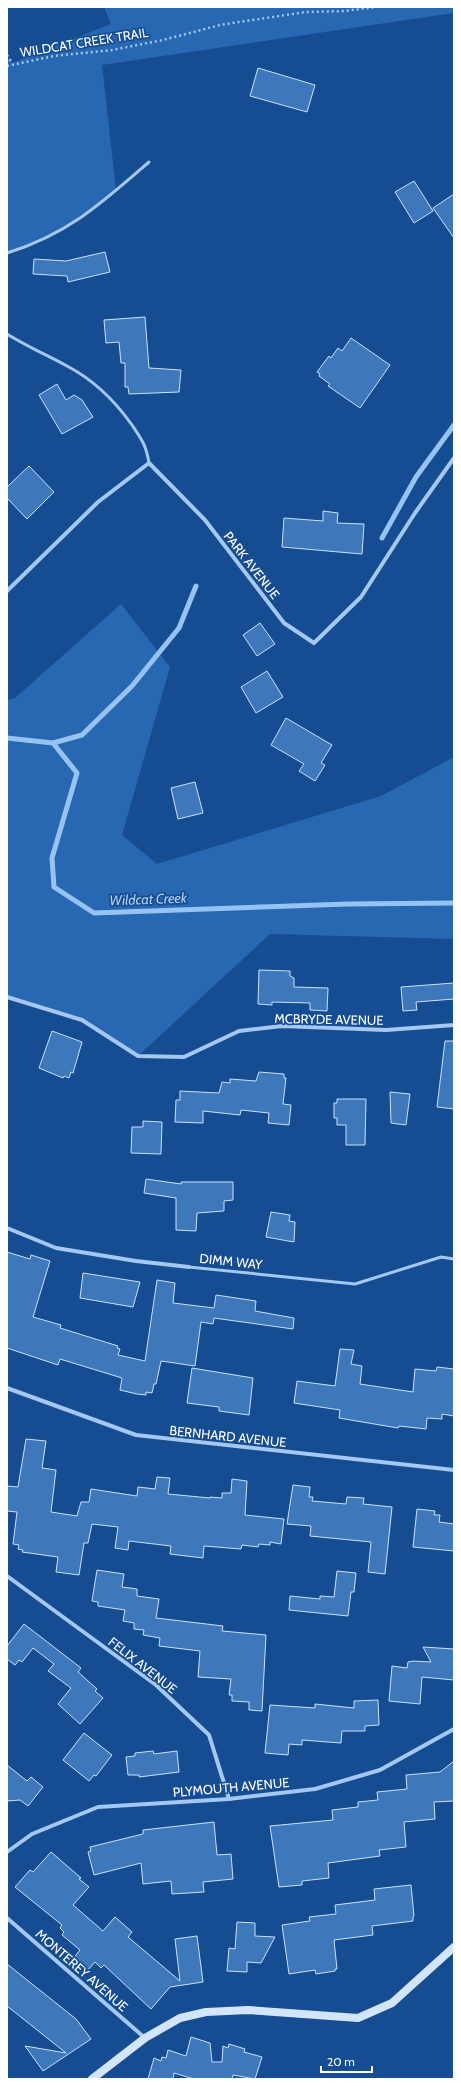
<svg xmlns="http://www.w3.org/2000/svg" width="461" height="2086" font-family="Cabin,sans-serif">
  <rect width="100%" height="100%" fill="#164d92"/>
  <path fill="#2867b1" d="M104,7H454V13L102,65L116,190L91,212L52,236L7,253V56L12,63L111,24Z
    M121,604L170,667L122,835L157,864L381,796L454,757V939L270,934L138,1056L82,1020L7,997V700L15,698Z"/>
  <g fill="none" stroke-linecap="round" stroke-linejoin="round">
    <path stroke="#97c3f3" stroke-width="5" d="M382,538L416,477L454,425
      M7,738L53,743L77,773L52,858L54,887L94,913L348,904L454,903
      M53,743L82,735L132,686L179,628L196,586"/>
  </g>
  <path fill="#3e77ba" stroke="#cbe2fc" d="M258,68L315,85L307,112L250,96Z
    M414,181L433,211L414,223L395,192Z
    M454,194V238L433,208Z
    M105,252L110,272L68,282L67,276L33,274L34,259L66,261Z
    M145,317L149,368L181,370L179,392L129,394L128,387H125V363H121L119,342L106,343L104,320Z
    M351,338L390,365L360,408L328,386L330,384L319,376L320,374L317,372L329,356L331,358L338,348L342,351Z
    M57,384L66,400L74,395L82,400L93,417L62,434L39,395Z
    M29,466L54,492L27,519L7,498V487Z
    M323,511L338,513L337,523L364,524L362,554L282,547L284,518L323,521Z
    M260,623L275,644L257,656L243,635Z
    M267,671L283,697L256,713L241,687Z
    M286,718L332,745L321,763L325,765L315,781L299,771L304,764L271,745Z
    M195,782L203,813L178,819L171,788Z
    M259,970L290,971V976L294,978V987L328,988L327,1011L310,1010V1003L272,1002V1005L258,1004Z
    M454,983V999L416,1002L417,1010L403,1011L401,987Z
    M52,1031L82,1042L73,1073L71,1072L69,1078L64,1076L63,1078L39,1068Z
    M445,1041H454V1109L437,1107Z
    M259,1072L284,1074V1078H286L283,1104L291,1105L289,1125L268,1123L269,1113L241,1110L240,1115L203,1111V1123L175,1122L176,1100H180V1091L219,1093L222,1082L230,1083V1079L256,1081Z
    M390,1092L410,1094L406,1125L391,1123Z
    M337,1099H366L365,1145H346V1125H337V1118H334V1103H337Z
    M143,1121L162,1122L161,1154L131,1153L132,1127H143Z
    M146,1179L181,1184V1182H233V1200L224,1201V1211L197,1213L196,1231L176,1230V1198L144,1193Z
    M271,1212L290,1215L289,1221L295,1222L294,1242L266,1237Z
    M7,1252L30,1259L31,1255L50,1261L33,1317L61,1325L60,1328L118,1346L117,1348L120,1349L118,1355L145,1361L157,1280L175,1283L173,1303L214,1308L216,1295L256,1301L255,1311L294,1318L293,1329L214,1318L213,1324L201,1322L195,1366L161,1361L156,1384H154L152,1393L146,1392V1395L137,1394L120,1390L122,1378L60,1359L58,1365L7,1348Z
    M83,1273L140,1282L133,1307L80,1298Z
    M340,1349L354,1350L351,1364L362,1366L360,1384L413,1392L415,1369L436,1371L437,1367L454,1369V1416L442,1414V1419L427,1418L426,1429L399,1426L398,1428L339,1418L340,1410L294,1403L297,1381L335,1386Z
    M192,1368L253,1378L249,1415L219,1411V1407L187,1403Z
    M26,1439L46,1441L42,1468L56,1470L51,1512L77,1516L81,1502H89L91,1489L137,1496L138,1487L155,1489L157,1477L170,1478L168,1494L210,1498V1497L222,1498V1493H231L232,1479L247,1481L245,1515L284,1519L281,1544L270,1542V1545L259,1544L258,1547L242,1545L241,1549L204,1546L203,1558L170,1554L171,1546L129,1541L128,1550L115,1548L118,1527L92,1524L88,1543H84L79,1575L56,1572L58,1557L22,1552L23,1550L18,1549L19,1545L13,1544L17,1512L7,1511V1486L18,1487Z
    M293,1485L310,1487L309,1497H313L312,1501L346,1504L347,1497L364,1498L363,1504L392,1507L385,1574L368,1572L371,1542L310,1536L311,1526L287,1524Z
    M417,1509L435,1511L434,1515H440L439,1522L454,1524V1551L413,1547Z
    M97,1570L124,1574L122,1587L137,1589V1596L159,1599L156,1618L223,1626L222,1631L266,1635L262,1711L249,1710V1702L232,1701V1695H229L231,1679L198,1677L200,1651L159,1646L160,1638L143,1635L144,1630L134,1629V1623L123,1621L125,1610L98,1606V1602L92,1601Z
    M337,1571L356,1573L354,1592H351L348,1616L289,1610L290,1596L320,1599V1596L334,1597Z
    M24,1624L81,1668L78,1672L97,1689L95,1691L103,1698L80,1724L58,1704L71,1688L48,1671L54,1664L33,1648L22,1662L19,1660L15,1665L7,1659V1646Z
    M423,1647L454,1649V1680L422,1677L420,1704L389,1701L392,1666L407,1668L408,1662L413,1661L431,1662Z
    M378,1700L379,1725L365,1726V1731H342L341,1743L302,1740V1745L289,1744L288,1755L265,1753L270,1705L315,1708V1704L354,1708V1701Z
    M84,1733L112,1755L96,1776L94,1775L89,1781L63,1760Z
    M153,1751L154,1754L177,1751L179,1772L139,1777V1775H128L126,1757L135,1756V1753Z
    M454,1761V1801L434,1802L435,1819L404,1822L406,1847L379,1850L380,1856L328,1863L329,1878L302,1881V1885L279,1887L270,1826L333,1820L332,1810L358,1807V1802L378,1800L377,1792L407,1789L406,1775L440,1772Z
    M7,1765L27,1781L31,1777L43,1787L28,1806L20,1800L7,1801Z
    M214,1822L217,1855L231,1854L233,1879L203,1882L204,1892L172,1894L171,1881L143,1884L141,1863L94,1875L88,1852L91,1851L90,1847L143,1834V1830Z
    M51,1852L81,1878L79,1879L89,1887L73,1905L103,1931L115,1917L132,1932L128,1937L180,1981L175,1939L197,1936L203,1982L170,1987L151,2009L104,1965L101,1968L95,1962L87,1971L73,1959L80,1950L62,1935L64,1932L60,1928L62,1925L15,1887L30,1870L33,1872Z
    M411,1885L414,1916L413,1917V1921L372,1926L373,1935L334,1940L337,1969H335V1971L316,1974L315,1970L289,1974L282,1925L310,1921L309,1917L336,1914L335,1905L375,1900L374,1889Z
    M237,1922L255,1923V1936L275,1937L261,1963L247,1962V1972L227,1971L229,1948L235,1949Z
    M7,1964L76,2019L91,2039L43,2071L25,2046L66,2053L7,2006Z
    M191,2037L210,2043L212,2062H222L223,2046L228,2048L229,2044L245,2049L244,2052L262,2057L255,2079L233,2075L232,2079H194L174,2073L173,2079H148L154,2058L161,2061L162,2057L166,2058L168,2050L186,2056Z"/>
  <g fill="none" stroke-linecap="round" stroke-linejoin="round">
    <path stroke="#a4c8f1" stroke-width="2.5" stroke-dasharray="2 3" stroke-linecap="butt" d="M7,55L12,63
      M7,66L54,56L112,50L163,40L220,25L306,12L344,11L377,7"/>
    <path stroke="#a4c8f1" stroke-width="3" d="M7,253C68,234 102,203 149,162
      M7,334C26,346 47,355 67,366C92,379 115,401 132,425C142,440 146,445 149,463
      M189,1267L355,1284L441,1257L454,1259"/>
    <path stroke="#a4c8f1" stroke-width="4" d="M7,591L98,502L149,463L205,520L284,623L314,643L361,597L415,513L454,458
      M7,997L82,1020L138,1056L184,1057L239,1031L282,1026L386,1030L454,1025
      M7,1228L56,1248L136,1261L189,1267
      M7,1388L136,1435L454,1470
      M7,1576L156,1685L209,1735L229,1799
      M7,1852L32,1834L98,1807L229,1799L315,1789L380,1770L454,1729
      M7,1918L145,2038"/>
    <path stroke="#d3e5fb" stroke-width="8" d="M92,2079L145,2038L180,2018L206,2012L248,2010L358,2018L392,2003L454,1947"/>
  </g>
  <g text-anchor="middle" stroke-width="3.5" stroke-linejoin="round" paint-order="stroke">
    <g font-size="13" fill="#fff" stroke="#164d92">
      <text transform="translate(84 42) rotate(-9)" y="5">WILDCAT CREEK TRAIL</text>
      <text transform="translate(252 565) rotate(52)" y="5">PARK AVENUE</text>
      <text transform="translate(329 1019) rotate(1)" y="5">MCBRYDE AVENUE</text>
      <text transform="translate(231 1261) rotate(6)" y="5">DIMM WAY</text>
      <text transform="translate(228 1436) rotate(6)" y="5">BERNHARD AVENUE</text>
      <text transform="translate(143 1665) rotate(38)" y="5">FELIX AVENUE</text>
      <text transform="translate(231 1787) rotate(-5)" y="5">PLYMOUTH AVENUE</text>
      <text transform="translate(82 1970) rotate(41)" y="5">MONTEREY AVENUE</text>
    </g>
    <g font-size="14" font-style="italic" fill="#b0d2f8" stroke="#164d92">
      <text transform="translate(148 899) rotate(-2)" y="5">Wildcat Creek</text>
    </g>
  </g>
  <rect width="461" height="2086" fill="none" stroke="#ffffff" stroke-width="16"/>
  <path d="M321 2066v6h51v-6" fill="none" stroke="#ffffff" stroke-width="2"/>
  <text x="327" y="2066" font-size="12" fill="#ffffff" stroke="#164d92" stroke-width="3" paint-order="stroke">20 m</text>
</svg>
